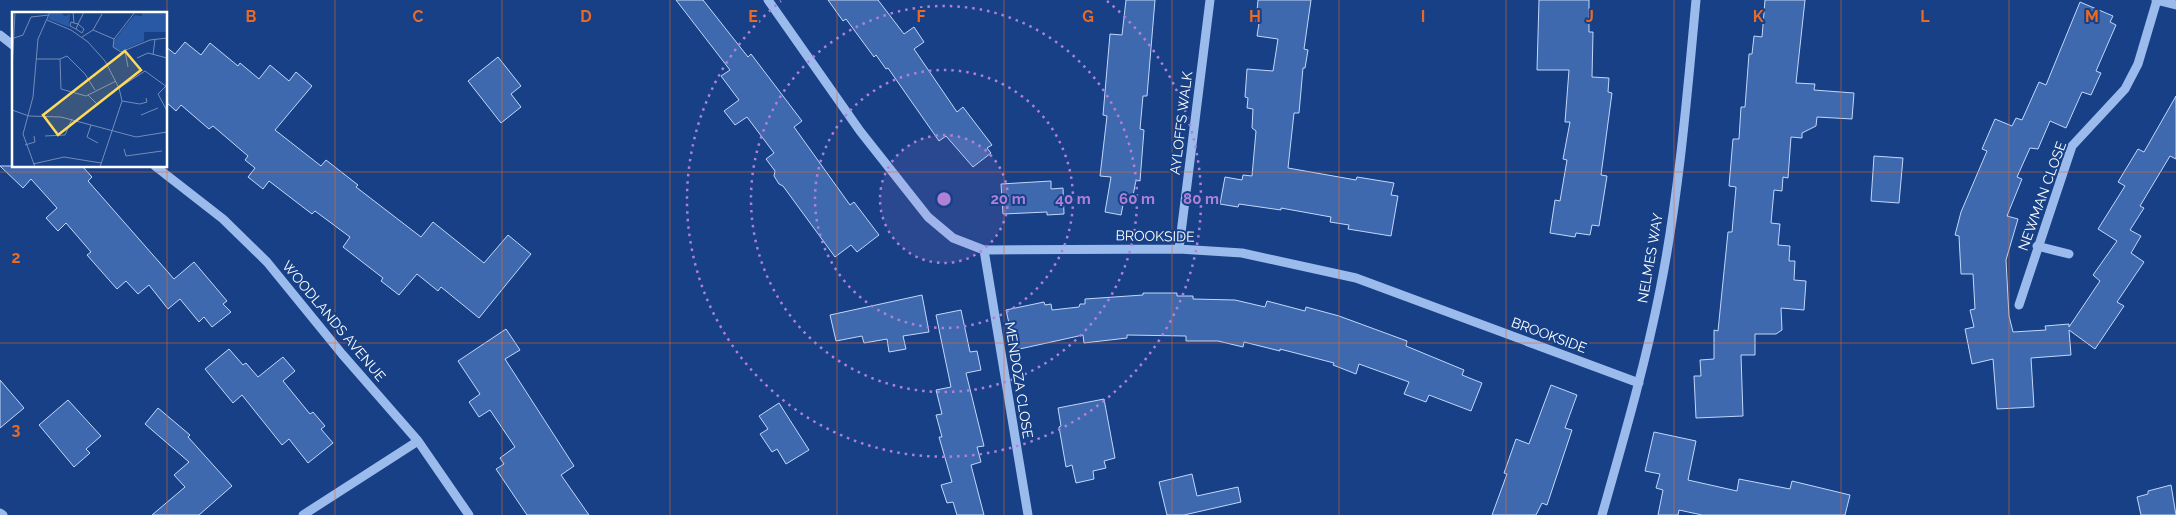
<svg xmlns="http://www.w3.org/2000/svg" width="2176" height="515" font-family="Raleway,sans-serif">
  <rect width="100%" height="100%" fill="#174086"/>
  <path fill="#3f69af" stroke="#c2d7fa" d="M676,0H703L748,57L751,54L802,121L794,127L850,205L854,202L879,235L857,252L851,245L835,257L783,186L779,184L774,176L775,171L766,159L774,153L747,117L735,125L724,111L739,100L721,76L730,70Z
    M828,0H878L904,34L914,27L924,42L914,49L957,112L963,107L992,145L987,148L991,153L973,167L946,136L939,141L888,68L886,69L876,55L874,57L846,19L843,21Z
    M1126,0H1155L1147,96H1143L1140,129L1144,130L1140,181L1136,180L1132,201L1124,200L1121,215L1105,212L1111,177L1100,176L1107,116L1103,115L1110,34L1122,35Z
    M1258,0H1311L1304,49L1308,50L1305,68H1303L1299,113H1294L1288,168L1356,180L1357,177L1394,183L1391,195L1398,196L1391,236L1348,229L1349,225L1330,222L1331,217L1281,208V210L1239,204L1238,207L1220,204L1225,177L1242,180L1243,175L1252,176L1256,131L1252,128L1253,109L1247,108L1248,98L1245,97L1247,69L1273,71L1278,39L1257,36L1259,23L1256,22Z
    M1539,0H1589V32H1593L1592,77L1609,78L1608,92L1612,93L1601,175L1607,176L1599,226L1592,225L1590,235L1576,233L1575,237L1550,233L1555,200L1560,201L1567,160L1563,159L1570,122H1565L1569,70H1537Z
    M1765,0H1805L1796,83L1815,84L1814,90L1854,93L1852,119L1817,117L1816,126L1802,133V138L1791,137L1788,178L1783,177L1782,191L1774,190L1771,223L1780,224L1778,245L1790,246L1789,261H1795L1794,280L1806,281L1804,310L1781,308L1782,330L1776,334H1755V355H1741L1743,416L1696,418L1694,376H1701L1700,360L1714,359V330L1718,331L1728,232H1732L1736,187L1729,186L1733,139H1739L1741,107H1745L1749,54H1752L1754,36L1762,37Z
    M2080,2L2113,16L2110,22L2116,25L2096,71L2101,73L2091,95L2082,92L2066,128L2050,121L2038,149L2030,148L2017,177L2022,179L2007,216L2018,219L2006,260L2009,316L2013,332L2046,330L2045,326L2069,324V327L2100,281L2093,275L2117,241L2098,229L2125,186L2118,182L2138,149L2144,152L2176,96V159L2170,156L2140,206L2144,208L2130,230L2141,236L2131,253L2144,262L2117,302L2124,306L2095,349L2069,330L2071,355L2031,358L2034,407L1997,409L1993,359L1972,364L1965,329L1974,327L1970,310L1975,309L1973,274H1961L1959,236L1955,235L1961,212L1987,151L1982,149L1995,119L2012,126L2016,118L2022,120L2039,82L2046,85Z
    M185,42L201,55L210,43L238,66L240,63L259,79L270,65L289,81L296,72L312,86L275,130L321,166L326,160L358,185L356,187L421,237L433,222L484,263L508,235L531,254L479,318L441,287L438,291L417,274L399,295L381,281L383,278L343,247L350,237L315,211L312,214L269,181L263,189L248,177L255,168L245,160L248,156L213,126L209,129L181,105L176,111L166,102V47L175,54Z
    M498,57L521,86L511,94L521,107L501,123L468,81Z
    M1874,156L1903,158L1899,203L1871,201Z
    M0,166H82L92,177L88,181L174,279L194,262L227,301L223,304L231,312L212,327L204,317L199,322L180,299L168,309L149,285L138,294L126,281L117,289L87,255L91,252L66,223L58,231L46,218L57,208L31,179L23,188Z
    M1051,181V189L1063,188L1064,214L1047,215V212L1003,214L1001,184Z
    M1143,293H1177V296H1193V299L1235,300L1265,307L1267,301L1305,311L1306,307L1339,316L1407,341L1406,346L1464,370L1462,375L1482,383L1471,411L1429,395L1426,402L1404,394L1409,382L1359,364L1356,374L1333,365L1334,363L1280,349V351L1244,342L1243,347L1218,341H1186V336L1127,335V338L1084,343L1083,335L1015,350L1006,310L1044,302L1045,305L1051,304L1052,310L1079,307L1080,304H1085V299L1143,295Z
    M922,295L929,332L903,336L906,349L889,352L887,339L864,343L862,336L836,341L830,315Z
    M961,310L970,352L977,351L981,370L966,373L984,446L977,447L981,462L971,465L984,515H957L953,502L947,503L941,485L952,482L939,437H942L936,415L942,414L936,390L951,387L936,315Z
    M506,329L520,350L505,359L574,466L561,475L589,515H527L496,469L504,464L500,458L515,447L490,410L479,417L469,402L480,394L458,361Z
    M229,349L243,365L246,363L258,377L283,357L295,371L283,381L310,414L313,412L325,426L321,429L333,443L308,463L289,439L282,445L242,395L233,403L205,369Z
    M0,380L24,408L0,428Z
    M1551,385L1577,395L1565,428L1572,430L1547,505L1542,503L1536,515H1492L1507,474L1504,473L1516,439L1529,444Z
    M1104,399L1115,458L1104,461L1106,468L1093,471L1094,479L1076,483L1072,465L1066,467L1059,427L1061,426L1058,408Z
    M68,400L101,436L86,449L90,453L74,467L39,425Z
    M779,403L809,450L786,464L777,449L772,452L760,434L768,429L759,416Z
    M158,408L190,435L188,437L232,486L199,515H152L185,487L174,475L189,462L145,424Z
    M1654,432L1696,441L1688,480L1737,491L1739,479L1790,489L1792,481L1850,495L1845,515H1702L1679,510L1678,515H1658L1663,490L1656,488L1660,474L1645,471Z
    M1192,474L1197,496L1238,487L1241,502L1184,515H1167L1159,482Z
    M2171,485L2176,515H2141L2137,497L2148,494V491Z"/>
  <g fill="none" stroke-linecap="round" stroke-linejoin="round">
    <path stroke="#9cbbed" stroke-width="9" d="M768,0L860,131L928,217L953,238L984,250L1179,249L1242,253L1356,278L1639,383
      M2156,0L2176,5
      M0,35L14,46
      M155,166L223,219L267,262L342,354L418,441L469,515
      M2037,246L2069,254
      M1179,249L1210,0
      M984,250L1028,515
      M2019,305L2072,146L2125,89L2138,64L2157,0
      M0,513L3,515
      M303,515L418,441
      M1602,515C1623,441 1645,366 1660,290C1679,195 1687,97 1696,0"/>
  </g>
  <path fill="none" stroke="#ea6a24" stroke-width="1" stroke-opacity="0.55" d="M167,0V515M335,0V515M502,0V515M670,0V515M837,0V515M1004,0V515M1172,0V515M1339,0V515M1506,0V515M1674,0V515M1841,0V515M2009,0V515M0,172H2176M0,343H2176"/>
  <circle cx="944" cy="199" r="64" fill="#b080d9" fill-opacity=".12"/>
  <g fill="none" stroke="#b080d9" stroke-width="2.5" stroke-dasharray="2.5 5">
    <circle cx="944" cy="199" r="64"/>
    <circle cx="944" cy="199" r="129"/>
    <circle cx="944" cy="199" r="193"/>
    <path d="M1107 1A257 257 0 1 1 781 1"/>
  </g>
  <g text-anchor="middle" stroke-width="4" stroke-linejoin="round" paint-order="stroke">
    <g font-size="14" fill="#fff" stroke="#174086">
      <text transform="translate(1181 123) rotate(-83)" y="5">AYLOFFS WALK</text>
      <text transform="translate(2042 196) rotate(-70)" y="5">NEWMAN CLOSE</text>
      <text transform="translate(1155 236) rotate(1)" y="5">BROOKSIDE</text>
      <text transform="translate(1650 258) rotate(-80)" y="5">NELMES WAY</text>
      <text transform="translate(334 321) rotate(50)" y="5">WOODLANDS AVENUE</text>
      <text transform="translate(1549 335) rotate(20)" y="5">BROOKSIDE</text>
      <text transform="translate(1019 380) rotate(81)" y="5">MENDOZA CLOSE</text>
    </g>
  </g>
  <g transform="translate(12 12)">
    <rect width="155" height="155" fill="#174086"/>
    <path d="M38,0H48L53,4L58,2L57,15L36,7Z" fill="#2958a4"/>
    <path d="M130,0H155V20H132V29L110,39L102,36L101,30L120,6L123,3L130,4Z" fill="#2958a4"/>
    <path fill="none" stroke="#748cb6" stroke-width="1" d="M61,0L62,11L66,12L72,0M35,8L59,18L76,30L93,49L107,76L110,89L88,155M62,11L59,10L58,14L64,17L66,12L72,17L70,21L64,17M81,18L90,2M70,25L81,18L102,27M2,26L11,23L19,5L37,3M102,27L101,35L109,40L138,28L155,26M102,27L123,0M113,39L116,55M141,43L143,27M125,46L136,41L155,46M24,47H48L55,44L73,62L83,78M48,47L49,77L74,84L104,69M0,59L3,0M154,74L146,82L155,99M107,76L133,59L155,75M76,83L86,93L88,90M110,89L128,92L135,90L134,86M0,91V98L17,104L49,105L124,125L155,120M129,103L146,96M79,113L75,125L86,131M33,124L53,123L60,107M13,133L23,130L22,124M112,137L114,144L150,139M21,152L52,145L89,151M23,155L11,122L21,85L26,27L38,0"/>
    <path fill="#ffda59" fill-opacity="0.15" stroke="#ffda59" stroke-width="2.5" d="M113,39L129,58L46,123L31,103Z"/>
    <rect width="155" height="155" fill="none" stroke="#fff" stroke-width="2.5"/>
  </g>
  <g font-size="16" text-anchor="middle" font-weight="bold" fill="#ea6a24" stroke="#174086" stroke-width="4" stroke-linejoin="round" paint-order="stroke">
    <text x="251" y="22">B</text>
    <text x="418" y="22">C</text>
    <text x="586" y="22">D</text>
    <text x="753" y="22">E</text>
    <text x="921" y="22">F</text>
    <text x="1088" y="22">G</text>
    <text x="1255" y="22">H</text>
    <text x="1423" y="22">I</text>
    <text x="1590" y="22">J</text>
    <text x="1758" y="22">K</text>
    <text x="1925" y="22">L</text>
    <text x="2092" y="22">M</text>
    <text x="16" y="263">2</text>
    <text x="16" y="435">3</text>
  </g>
  <circle cx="944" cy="199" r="8" fill="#b080d9" stroke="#174086" stroke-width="2.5"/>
  <g font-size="15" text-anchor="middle" font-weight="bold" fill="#b080d9" stroke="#174086" stroke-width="4" stroke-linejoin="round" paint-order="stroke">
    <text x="1008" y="204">20 m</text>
    <text x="1073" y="204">40 m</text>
    <text x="1137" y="204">60 m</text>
    <text x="1201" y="204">80 m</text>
  </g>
</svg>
